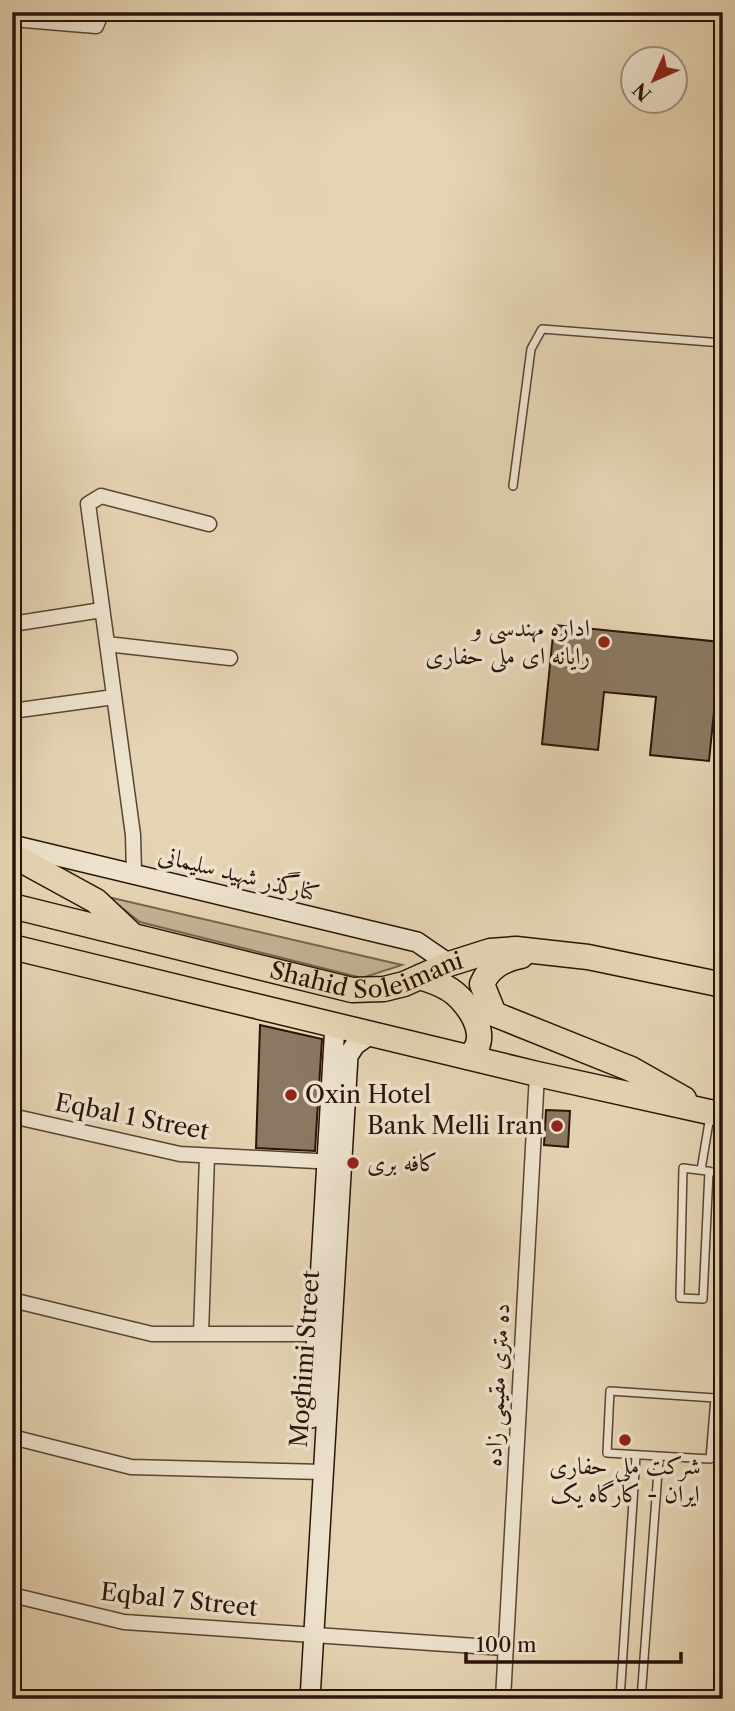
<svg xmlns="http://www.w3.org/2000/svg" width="735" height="1711" font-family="'Libre Caslon Text',Amiri,serif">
  <rect width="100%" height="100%" fill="#e5d4b3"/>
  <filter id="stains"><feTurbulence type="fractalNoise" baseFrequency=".00286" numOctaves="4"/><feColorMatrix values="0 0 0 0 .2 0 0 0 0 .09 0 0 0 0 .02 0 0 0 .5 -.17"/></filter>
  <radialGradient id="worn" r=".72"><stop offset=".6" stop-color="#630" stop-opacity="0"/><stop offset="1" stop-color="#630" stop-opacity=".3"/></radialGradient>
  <path fill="#c5b396" stroke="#776450" stroke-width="2" d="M108,897L402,965L362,978L140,922Z"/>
  <path fill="#8b7861" stroke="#291409" stroke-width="2" d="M554,625L721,642L709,761L650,755L656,697L604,692L598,750L542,744Z
    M260,1025L322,1039L315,1151L256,1148Z
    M546,1110L570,1111L568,1147L544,1145Z"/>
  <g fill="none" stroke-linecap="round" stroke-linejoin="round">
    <g stroke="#584434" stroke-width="10">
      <path id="lane" d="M513,486L531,349L542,329L723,343
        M701,1170L710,1116
        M709,1171L703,1299L680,1298L683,1168C696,1170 710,1171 723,1174
        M610,1391L715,1398L710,1459L607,1453Z
        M620,1699L636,1456
        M641,1699L659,1458"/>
    </g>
    <g stroke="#584434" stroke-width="17">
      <path id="street" d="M12,19L96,26L102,12
        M12,624L102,610
        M107,644L230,658
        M12,711L114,697
        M134,873L133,835L88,504L101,496L209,524
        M12,1116L180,1154L335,1162
        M12,1300L152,1334H325
        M201,1334L207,1156
        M12,1437L131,1467L323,1472
        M12,1595L124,1622L505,1648
        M503,1699L537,1074"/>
    </g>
    <g stroke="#291409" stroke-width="22">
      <path id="secondary" d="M12,845L417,942L449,964
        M312,1418L335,1024
        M310,1699L348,1056L355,1045L372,1033"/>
    </g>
    <g stroke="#291409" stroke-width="27">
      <g id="highway">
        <path d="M12,855L96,901L131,934"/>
        <path id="s1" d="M12,906L352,990L384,989L404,984L449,964L490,951L516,949L588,957L723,985"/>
        <path d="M12,947L537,1074L723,1115"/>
        <path d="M521,956C504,959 489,967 482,984L494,1014L631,1069L684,1099"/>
        <path d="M420,977C429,980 439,983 447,988C467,999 495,1039 468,1057"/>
      </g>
    </g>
    <use href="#lane" stroke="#eee3ce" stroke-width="7"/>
    <use href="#street" stroke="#eee3ce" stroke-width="14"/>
    <use href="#secondary" stroke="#eee3ce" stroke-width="19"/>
    <use href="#highway" stroke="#e5d4b3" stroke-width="24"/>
  </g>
  <g fill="#8f2418" stroke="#eee3ce" stroke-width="2.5">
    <circle cx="604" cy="642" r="7"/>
    <circle cx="291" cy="1095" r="7"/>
    <circle cx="557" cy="1126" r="7"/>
    <circle cx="353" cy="1163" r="7"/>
    <circle cx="625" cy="1440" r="7"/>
  </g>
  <g text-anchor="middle" stroke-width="7" stroke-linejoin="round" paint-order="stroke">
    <g font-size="24" fill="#291409" stroke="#eee3ce" text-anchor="end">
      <text x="590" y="636">اداره مهندسی و<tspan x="590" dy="28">رایانه ای ملی حفاری</tspan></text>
      <text x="305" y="1103" text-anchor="start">Oxin Hotel</text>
      <text x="543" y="1134">Bank Melli Iran</text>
      <text x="367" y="1171" text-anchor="start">کافه بری</text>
      <text x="625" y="1474" text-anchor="middle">شرکت ملی حفاری<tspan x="625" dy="28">ایران - کارگاه یک</tspan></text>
    </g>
    <g font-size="24" fill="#291409" stroke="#eee3ce">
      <text transform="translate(239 874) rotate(14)" y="8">کنارگذر شهید سلیمانی</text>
      <text dy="8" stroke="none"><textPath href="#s1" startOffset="366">Shahid Soleimani</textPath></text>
      <text transform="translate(132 1117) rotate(11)" y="8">Eqbal 1 Street</text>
      <text transform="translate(305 1359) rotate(-86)" y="8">Moghimi Street</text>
      <text transform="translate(497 1385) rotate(-87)" y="8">ده متری مقیمی زاده</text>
      <text transform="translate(179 1600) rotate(6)" y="8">Eqbal 7 Street</text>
    </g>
  </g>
  <rect width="735" height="1711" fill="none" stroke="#e5d4b3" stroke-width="42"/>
  <rect x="14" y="14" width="707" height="1683" fill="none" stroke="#291409" stroke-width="3.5"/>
  <rect x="21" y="21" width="693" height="1669" fill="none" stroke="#291409" stroke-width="2"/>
  <g transform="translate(654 80) rotate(225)"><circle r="33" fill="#eee3ce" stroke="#9f907f" stroke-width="2"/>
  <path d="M0-5L12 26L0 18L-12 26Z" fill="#8f2418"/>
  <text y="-10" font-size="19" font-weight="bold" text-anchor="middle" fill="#291409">N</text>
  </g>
  <path d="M466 1652v10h215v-10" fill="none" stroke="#291409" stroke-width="3.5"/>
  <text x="476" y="1652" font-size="21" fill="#291409" stroke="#eee3ce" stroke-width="5" paint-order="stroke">100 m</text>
  <rect width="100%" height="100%" filter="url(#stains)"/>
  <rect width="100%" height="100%" fill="url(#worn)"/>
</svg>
